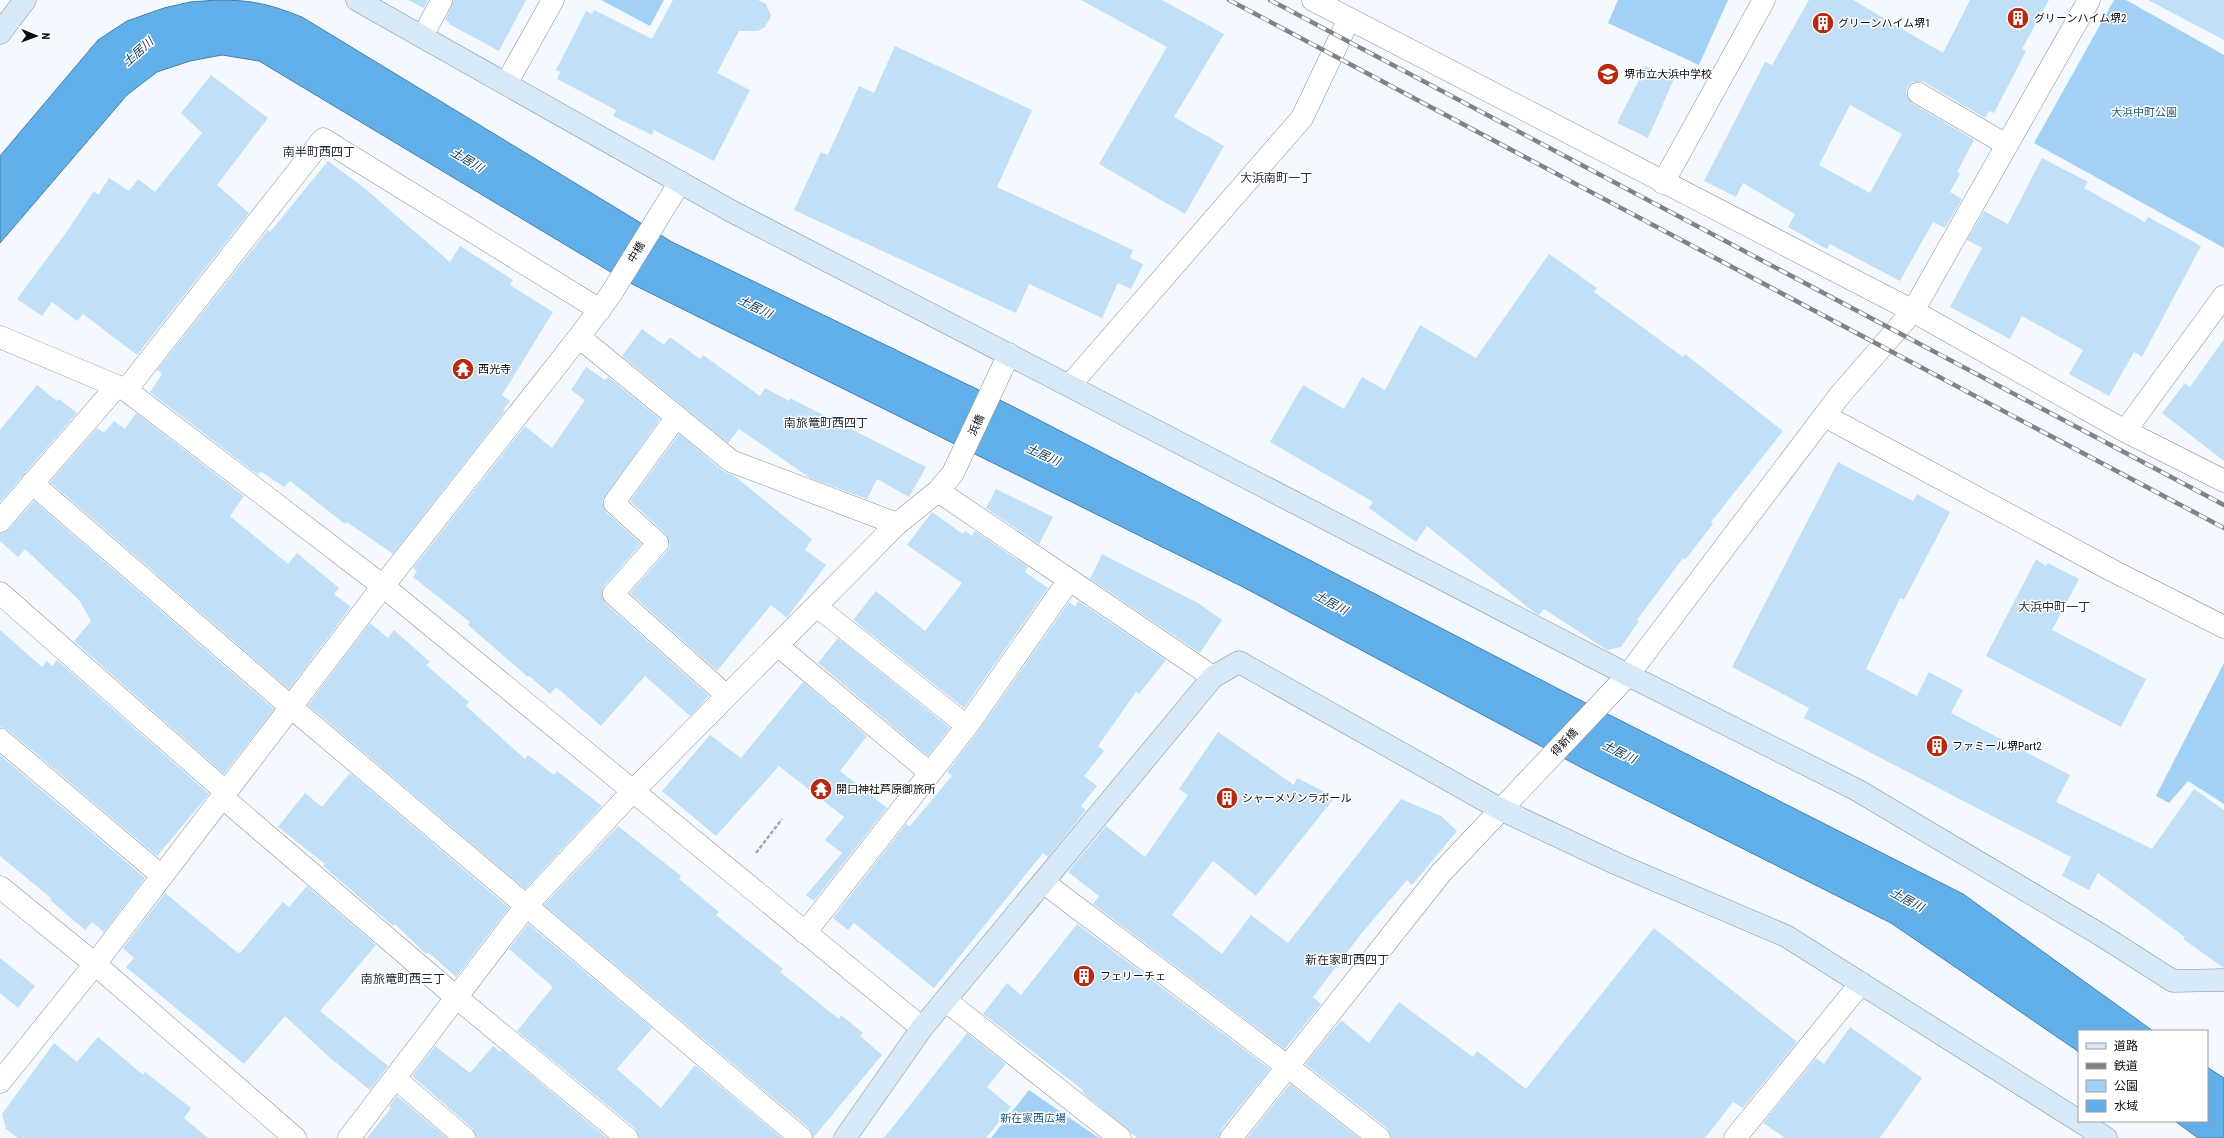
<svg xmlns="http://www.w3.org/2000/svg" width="2224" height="1138" font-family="'Roboto Condensed','Noto Sans JP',sans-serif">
  <rect width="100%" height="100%" fill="#f3f9ff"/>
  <path fill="#a3d1f6" d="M601,0H664L650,26Z
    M1618,0H1728L1699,65L1608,23Z
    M2114,0H2126L2224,55V248L2034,143Z
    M2224,663V804L2188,781L2169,803L2156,796Z
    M1029,1090L1099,1138H991Z"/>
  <path fill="#61b0ea" stroke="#477fa9" d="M217,0C253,0 269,4 302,17L672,242L1012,406L1576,698L1963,894L2153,1031H2079V1052L1891,923L1586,770L1241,586L624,280L259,61L222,55L190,61L157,72L127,95L0,243V156L98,40L127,21L164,8L190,2Z
    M2207,1067L2224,1078V1138H2198L2175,1121H2207Z"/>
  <path fill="#c1dff7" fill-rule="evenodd" d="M408,0H428L424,8Z
    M454,0H526L499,51L449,24L450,23L445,20Z
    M673,0H758L766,4L771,16L765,27L758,31H739L717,73L750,90L714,161L654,130L652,135L613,116L616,110L557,79L560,72L556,70L586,11L592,14L594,10L652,39Z
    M1081,0H1162L1224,34L1174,117L1224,146L1185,214L1099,164L1167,47Z
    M1809,0H1853L1943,53L1970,0H2049L2022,49L2026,51L1994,113L1989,111L1985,118L1924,82H1912L1907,87L1906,93L1912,103L1974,140L1957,172L1960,174L1950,192L1962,199L1945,228L1933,222L1900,281L1830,244L1827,249L1788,227L1795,214L1743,183L1736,197L1704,181L1765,62L1772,65ZM1850,105L1902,134L1870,193L1819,165Z
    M2148,0H2224V40Z
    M895,46L1032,110L997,187L1133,250L1130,258L1143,264L1131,289L1118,283L1102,318L1029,284L1016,313L794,210L821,152L828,155L859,86L874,93Z
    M1646,66L1674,79L1648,138L1617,123Z
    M211,75L268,118L217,185L249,213L137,355L83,314L77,321L52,302L42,316L17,299L68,230L94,191L98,195L109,178L129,191L138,179L155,192L202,133L181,113Z
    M2042,158L2088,182L2084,188L2145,222L2148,217L2201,246L2142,357L2134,352L2109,396L2069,374L2083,350L2022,316L2010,339L1950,307L1982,248L1967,240L1984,211L2008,224Z
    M328,161L363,187L450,262L460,246L513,280L510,285L553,312L502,395L510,401L503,410L505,411L393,554L347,522L345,524L290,481L284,487L260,471L258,475L150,392L162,374L157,370L268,230L270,232Z
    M1549,254L1597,288L1594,292L1683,357L1685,354L1783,431L1711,522L1713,524L1685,560L1683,558L1637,620L1639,621L1621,647L1607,650L1544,609L1539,615L1535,613L1427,526L1416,542L1369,508L1373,502L1270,442L1303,385L1344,409L1362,377L1385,390L1420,325L1476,358Z
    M642,329L664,345L670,337L700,359L703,355L760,396L765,388L789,401L790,398L926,467L909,497L877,479L867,499L810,478L739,429L728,443L622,356Z
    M2224,339V461L2162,413L2185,383L2190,387Z
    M586,367L605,380L608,377L660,419L602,501L606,512L641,544L604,586L602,597L605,603L709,696L690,716L645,676L601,726L556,687L550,694L529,676L528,677L468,625L470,622L413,577L417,571L413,568L525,426L552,448L585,400L571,390Z
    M37,385L57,401L59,399L77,413L0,502V430Z
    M136,413L244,496L230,516L288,564L297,553L339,588L334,594L351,607L289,689L50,482L97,428L104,433L114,421L125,429Z
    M679,434L723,471L733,475L812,539L805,550L826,565L787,618L771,605L717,671L630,593L667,551L670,545L666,534L630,501Z
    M1838,462L1913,501L1917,494L1950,512L1904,600L1900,598L1866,669L1917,696L1929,672L1963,690L1951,713L2070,775L2056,802L2152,849L2194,789L2224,810V968L2183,939L2185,937L2098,873L2089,890L2062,876L2071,857L1804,718L1809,708L1732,667Z
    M996,489L1053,517L1039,544L986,508Z
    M34,501L274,709L224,774L74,641L91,621L79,600L25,549L18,557L0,541V533L9,529Z
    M932,512L963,534L965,531L972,536L975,531L1028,567L1025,572L1048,588L964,708L853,620L876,591L925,631L962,583L907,545Z
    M1102,554L1198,603L1222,620L1200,653L1090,579Z
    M2036,559L2046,566L2048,563L2079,579L2052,630L2146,679L2121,727L1986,656Z
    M1078,601L1166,660L1139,694L1136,692L1098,746L1104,751L1084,776L1097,786L1081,806L1086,810L1048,857L1043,853L934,988L854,923L848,930L833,918L906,824L910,826L952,776L947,772L977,733L1069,602L1075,607Z
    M370,623L388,638L394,630L430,662L426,665L469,702L466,706L525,759L528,755L554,775L557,771L602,806L525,889L308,705Z
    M0,630L42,667L47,661L52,666L57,660L209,794L157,856L8,730L0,727Z
    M838,638L950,728L928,756L818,663Z
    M803,682L867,736L840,771L887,808L814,901L806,895L842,853L825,840L844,817L779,766L716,836L662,791L710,735L741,758Z
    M1218,732L1294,785L1297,778L1335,797L1256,896L1213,861L1172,915L1222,954L1251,915L1288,943L1401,799L1441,816L1457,831L1412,885L1407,880L1361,934L1313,997L1321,1004L1285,1049L1093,904L1099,896L1068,872L1106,826L1145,857L1188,795L1179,789Z
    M0,755L145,878L104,932L92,922L85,930L50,900L52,899L0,856Z
    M350,773L509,908L456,977L428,952L426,954L395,924L393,926L323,866L325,864L278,827L305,793L322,807Z
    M618,826L681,876L679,879L719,912L716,915L783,969L780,972L839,1019L841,1015L863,1033L860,1036L882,1055L813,1138L809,1128L544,905Z
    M307,886L376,945L320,1011L388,1066L370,1090L329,1057L285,1016L244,1064L126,967L134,958L123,948L165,893L238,953L241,952L283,902L289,907Z
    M528,924L652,1028L617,1069L661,1108L695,1065L782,1138H639L635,1128L517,1031L553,987L509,949Z
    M1077,924L1270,1069L1221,1130L1219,1138H1137L1082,1092L1083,1090L983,1014L1007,983L1021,995Z
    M1654,928L1797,1042L1743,1108L1733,1102L1705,1138H1391L1387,1128L1305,1064L1341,1020L1369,1043L1399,1002L1473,1057L1477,1051L1526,1089Z
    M0,958L35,986L18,1008L0,993Z
    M1850,1027L1922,1078L1880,1138H1785L1763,1123L1816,1058L1824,1064Z
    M967,1033L1006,1064L987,1087L1011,1107L986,1138H884Z
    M98,1037L143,1075L145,1072L191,1108L184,1118L208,1138H18L6,1129L2,1114L54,1043L77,1062Z
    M435,1046L470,1073L493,1046L500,1052L501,1050L607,1138H477L473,1129L412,1076Z
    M1290,1084L1359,1138H1247Z
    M397,1096L447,1138H367L391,1108L389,1106Z"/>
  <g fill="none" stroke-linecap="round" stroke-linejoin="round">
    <g stroke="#879199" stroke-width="22">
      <path id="lane" d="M422,37L442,0
        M1918,93L2007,145
        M677,416L614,503L658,543L613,594L727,696
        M816,606L967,726
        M777,645L930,773
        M0,739L162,876
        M395,1078L465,1138"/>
    </g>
    <g stroke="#879199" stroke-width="23">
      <path id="street" d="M1313,0L1913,311L2125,431L2224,481
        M506,84L553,0
        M1663,183L1764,0
        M0,337L126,390L383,586L922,1028
        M579,337L611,294L680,182
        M1070,385L1302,118L1349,19
        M126,390L323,139L600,310
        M1825,416L2115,572L2224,627
        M2125,431L2224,296
        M32,483L291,707L801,1138
        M938,491L1213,677
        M0,521L117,386
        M0,593L226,792
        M222,797L456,997L627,1138
        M1043,882L1287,1066L1379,1138
        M0,887L95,964L295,1138
        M805,933L967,726L1069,580
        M945,1000L1120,1138
        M0,1082L95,964L383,586L579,337L731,461L897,524
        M349,1138L526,906L632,792L897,524L938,491L953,473L1009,354
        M1231,1138L1441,873L1628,675L1840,395L1913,311L2089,0
        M1735,1138L1861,983"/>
    </g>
    <g stroke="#879199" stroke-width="23">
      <path id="secondary" d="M357,0L731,211L1628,675L1857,790L2101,935L2173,981L2224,980
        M0,33L25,0
        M2079,1121L2106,1138
        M845,1138L922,1028L1213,677L1239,662L1500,809L1617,864L1786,936L2079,1121"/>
    </g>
    <path stroke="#a3a8ad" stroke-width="2.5" stroke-dasharray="4 2" stroke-linecap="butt" d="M756,853L782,819"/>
    <use href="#lane" stroke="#fff" stroke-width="21"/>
    <use href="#street" stroke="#fff" stroke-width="22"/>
    <use href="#secondary" stroke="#d7e9f7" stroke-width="22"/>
    <g stroke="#7f8388" stroke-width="4.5">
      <path id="rail" d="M1229,0L2224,528
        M1270,0L2224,505"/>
    </g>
    <use href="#rail" stroke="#fff" stroke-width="3" stroke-dasharray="9" stroke-linecap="butt"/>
  </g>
  <defs>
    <g id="building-disc" transform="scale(1.15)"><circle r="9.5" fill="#b62a11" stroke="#fff"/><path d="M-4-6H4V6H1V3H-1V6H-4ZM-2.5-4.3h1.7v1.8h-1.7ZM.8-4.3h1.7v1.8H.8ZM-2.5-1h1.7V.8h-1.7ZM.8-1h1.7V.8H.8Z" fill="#fff"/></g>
    <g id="school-disc" transform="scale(1.15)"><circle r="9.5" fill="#b62a11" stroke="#fff"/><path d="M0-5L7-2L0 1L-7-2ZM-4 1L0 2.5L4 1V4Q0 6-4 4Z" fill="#fff"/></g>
    <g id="temple-disc" transform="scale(1.15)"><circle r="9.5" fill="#b62a11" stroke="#fff"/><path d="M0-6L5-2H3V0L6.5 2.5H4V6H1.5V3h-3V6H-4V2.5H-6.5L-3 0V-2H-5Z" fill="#fff"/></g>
  </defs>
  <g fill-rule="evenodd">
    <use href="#building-disc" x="2018" y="18"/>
    <use href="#building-disc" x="1823" y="23"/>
    <use href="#school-disc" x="1608" y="74"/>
    <use href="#temple-disc" x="463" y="369"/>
    <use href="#building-disc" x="1937" y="746"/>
    <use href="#temple-disc" x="821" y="789"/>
    <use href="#building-disc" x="1227" y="798"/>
    <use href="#building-disc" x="1084" y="976"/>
  </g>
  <g text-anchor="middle" stroke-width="3" stroke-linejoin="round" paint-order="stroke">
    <g font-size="11" fill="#0a0d10" stroke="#fff" text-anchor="start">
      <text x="2034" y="22">グリーンハイム堺2</text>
      <text x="1838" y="27">グリーンハイム堺1</text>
      <text x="1624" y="78">堺市立大浜中学校</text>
      <text x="478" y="373">西光寺</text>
      <text x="1952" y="750">ファミール堺Part2</text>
      <text x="836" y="793">開口神社芦原御旅所</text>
      <text x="1242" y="802">シャーメゾンラポール</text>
      <text x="1100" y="980">フェリーチェ</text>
    </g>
    <g font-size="11" fill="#1f597f" stroke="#fff">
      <text x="2144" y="116">大浜中町公園</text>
      <text x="1033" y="1122">新在家西広場</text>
    </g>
    <g font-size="11" fill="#0a0d10" stroke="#fff">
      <text transform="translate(636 252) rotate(-59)" y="4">中橋</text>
      <text transform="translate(976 425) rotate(-65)" y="4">浜橋</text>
      <text transform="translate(1564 742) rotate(-46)" y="4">得新橋</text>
    </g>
    <g font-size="12" font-style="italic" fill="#0f3249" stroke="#fff">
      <text transform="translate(138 52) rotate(-42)" y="4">土居川</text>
      <text transform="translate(467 160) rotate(31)" y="4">土居川</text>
      <text transform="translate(755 307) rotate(26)" y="4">土居川</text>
      <text transform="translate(1043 455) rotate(24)" y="4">土居川</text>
      <text transform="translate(1331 603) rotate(28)" y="4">土居川</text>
      <text transform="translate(1619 752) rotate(26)" y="4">土居川</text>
      <text transform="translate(1907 900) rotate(28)" y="4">土居川</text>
    </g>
    <g font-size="12" fill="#262e35" stroke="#fff">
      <text x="319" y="156">南半町西四丁</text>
      <text x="1276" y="182">大浜南町一丁</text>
      <text x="826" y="427">南旅篭町西四丁</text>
      <text x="2054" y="611">大浜中町一丁</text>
      <text x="1347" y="964">新在家町西四丁</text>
      <text x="403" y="983">南旅篭町西三丁</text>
    </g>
  </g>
  <rect x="2078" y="1030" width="130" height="92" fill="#ffffff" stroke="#9d9e9f"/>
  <rect x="2086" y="1043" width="20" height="6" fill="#d7e9f7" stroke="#9d9e9f"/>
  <text x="2114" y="1050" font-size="12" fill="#0a0d10">道路</text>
  <rect x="2086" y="1063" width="20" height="6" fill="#7f8388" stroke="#9d9e9f"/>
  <text x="2114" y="1070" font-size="12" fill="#0a0d10">鉄道</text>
  <rect x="2086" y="1080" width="20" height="12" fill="#a3d1f6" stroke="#9d9e9f"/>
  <text x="2114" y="1090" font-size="12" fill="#0a0d10">公園</text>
  <rect x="2086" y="1100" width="20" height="12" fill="#61b0ea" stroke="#9d9e9f"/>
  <text x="2114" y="1110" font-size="12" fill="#0a0d10">水域</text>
  <g transform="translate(36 36) rotate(91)" stroke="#ffffff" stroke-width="3" paint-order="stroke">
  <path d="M0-3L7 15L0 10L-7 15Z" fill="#0a0d10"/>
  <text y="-6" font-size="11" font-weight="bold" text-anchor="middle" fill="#0a0d10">N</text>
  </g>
</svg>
